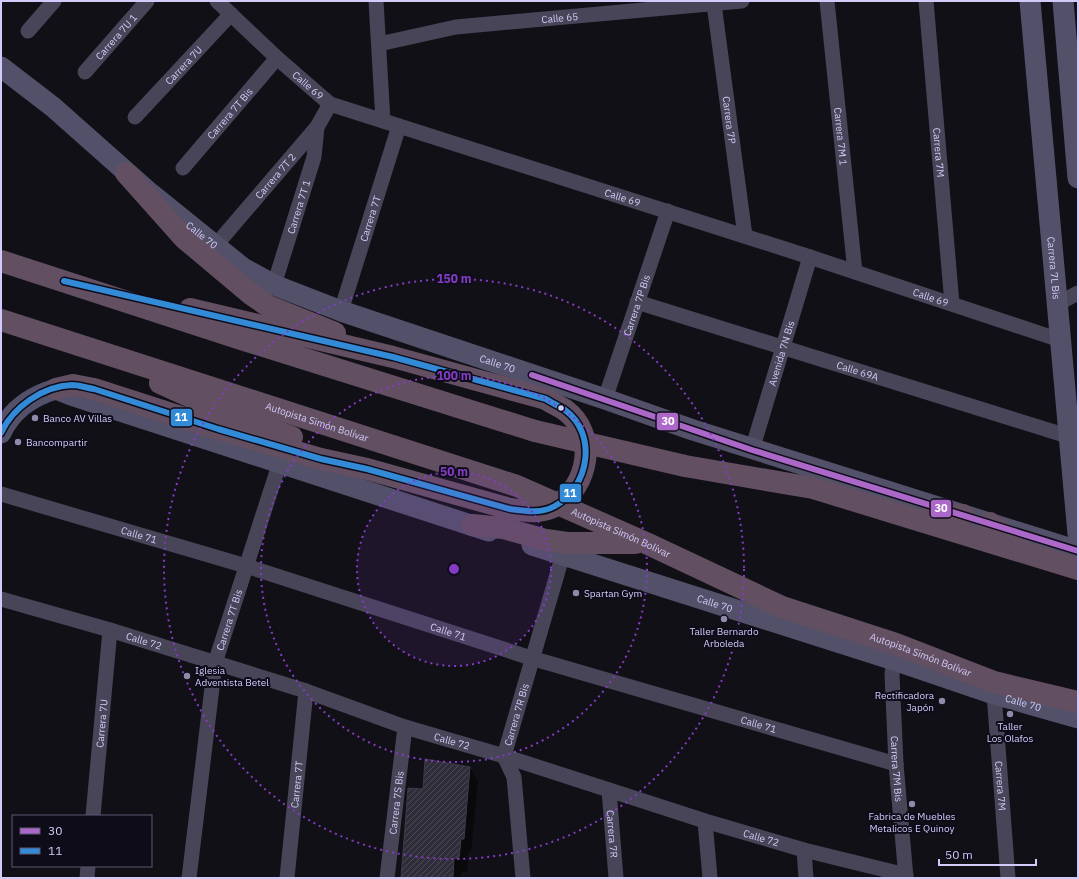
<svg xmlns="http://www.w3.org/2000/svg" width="1079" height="879" font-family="'IBM Plex Sans',sans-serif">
  <defs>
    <pattern id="building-hatch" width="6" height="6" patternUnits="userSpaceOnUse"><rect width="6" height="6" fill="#2f2d39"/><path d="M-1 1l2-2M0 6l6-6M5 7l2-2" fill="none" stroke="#4c4a56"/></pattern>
  </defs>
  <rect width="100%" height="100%" fill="#111016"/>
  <path fill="#0007" d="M470,768L478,781L471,852H468L467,872L461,871V878H402Z"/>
  <path fill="url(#building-hatch)" stroke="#3e3a4a" d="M425,759L470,767L464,839H461L459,859L454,858L453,878H401L408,788L423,789Z"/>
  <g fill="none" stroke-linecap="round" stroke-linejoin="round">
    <g stroke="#474557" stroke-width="15">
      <path id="s1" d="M217,1L277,58L330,104L810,257L1060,340"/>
      <path d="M376,1L383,121"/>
      <path id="s2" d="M827,1L855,272"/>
      <path id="s3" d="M926,1L952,304"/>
      <path id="s4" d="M714,4L745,236"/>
      <path d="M28,31L54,1"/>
      <path id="s5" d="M379,44L456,27L742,1"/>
      <path id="s6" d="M85,72L147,1"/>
      <path id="s7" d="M135,117L231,14"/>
      <path id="s8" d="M183,168L277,58"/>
      <path id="s9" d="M216,245L317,127L330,104"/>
      <path id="s10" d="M274,285L314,157L317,127"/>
      <path id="s11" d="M637,302L1077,439"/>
      <path d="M1057,304L1078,293"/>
      <path id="s12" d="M341,311L399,126"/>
      <path id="s13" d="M605,399L668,211"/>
      <path id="s14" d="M752,450L810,257"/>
      <path id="s15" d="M1,494L246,566L531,658L896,764"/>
      <path id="s16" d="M1,599L110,630L306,691L405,727L504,756L705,821L804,850L906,875"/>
      <path id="s17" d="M894,660L892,674L896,764L906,878"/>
      <path id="s18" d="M994,694L1008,878"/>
      <path id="s19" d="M609,790L616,878"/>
      <path id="s20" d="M93,816L110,630"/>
      <path d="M705,821L710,878"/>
      <path d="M804,850L806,878"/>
      <path d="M87,878L88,866"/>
      <path id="s21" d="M189,878L215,663L280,462"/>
      <path id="s22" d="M287,878L306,691"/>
      <path id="s23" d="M387,878L405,727"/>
      <path id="s24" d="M523,878L514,777L504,756L563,554"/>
    </g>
    <g stroke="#535169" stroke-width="21">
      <path id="s25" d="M1030,1L1078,534"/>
      <path d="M1063,1L1078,178"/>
      <path id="s26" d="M1,67L53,107L150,193L243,268L274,285L341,311L605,399L693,430L1078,551"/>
      <path d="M1,433C12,409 32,396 56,389L71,395L489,531"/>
      <path id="s27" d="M532,545L894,660L994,694L1078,718"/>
    </g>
    <g stroke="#634f62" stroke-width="22">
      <path d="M126,173L184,238L252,295L268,306L335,333"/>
      <path d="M1,261L241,339L535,431L685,466L813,488L1078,569"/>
      <path d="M190,309L393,357L546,399"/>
      <path id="s28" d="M1,320L517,486L646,543L782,607L896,644L994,682L1078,702"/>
      <path d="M160,383L222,411L292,437"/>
      <path d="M56,389L73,385L94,389L218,429L321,459L367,469L510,509"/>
      <path d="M926,519L963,515"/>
      <path d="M990,523L1019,546"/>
      <path d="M472,525L503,528L546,540L567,543H635"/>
    </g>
    <path stroke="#634f62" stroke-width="22" d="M510,509C525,511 541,514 555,506C589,487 598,434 565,410C559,406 552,403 546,399"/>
    <g stroke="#0f0c1a" stroke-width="9">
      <path id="bus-1" d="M532,375L752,450L1078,551"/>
    </g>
    <g stroke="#0f0c1a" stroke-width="9">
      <path id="bus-2" d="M1,433C13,407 43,386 72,385C79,385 87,388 94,389L218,429L321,459L367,469L510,509C525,511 541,514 555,506C589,487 598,434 565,410C559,406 552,403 546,399L393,357L64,281"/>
    </g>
    <use href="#bus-1" stroke="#ac68c9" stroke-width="6"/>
    <use href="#bus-2" stroke="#338bd7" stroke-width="6"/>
  </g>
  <circle cx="454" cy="569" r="97" fill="#843cc5" fill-opacity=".12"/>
  <g fill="none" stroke="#843cc5" stroke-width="2" stroke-dasharray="2 4">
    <circle cx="454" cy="569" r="97"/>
    <circle cx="454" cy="569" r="193"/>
    <circle cx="454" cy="569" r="290"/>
  </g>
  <circle fill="#d2cbf9" stroke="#0f0c1a" stroke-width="1.5" cx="561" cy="408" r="3.5"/>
  <g fill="#8e8aaa" stroke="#0f0c1a" stroke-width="1.5">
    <circle cx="35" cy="418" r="4"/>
    <circle cx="18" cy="442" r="4"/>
    <circle cx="576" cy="593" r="4"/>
    <circle cx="724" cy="619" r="4"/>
    <circle cx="187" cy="676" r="4"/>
    <circle cx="942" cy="701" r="4"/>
    <circle cx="1010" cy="714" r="4"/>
    <circle cx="912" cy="804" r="4"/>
  </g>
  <g text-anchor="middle" stroke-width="4" stroke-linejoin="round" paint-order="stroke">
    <g font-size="10" fill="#d2cbf9" stroke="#0f0c1a">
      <text dy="4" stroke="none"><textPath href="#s5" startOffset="183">Calle 65</textPath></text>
      <text dy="4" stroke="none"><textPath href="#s6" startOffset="47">Carrera 7U 1</textPath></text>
      <text dy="4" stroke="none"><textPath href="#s7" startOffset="71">Carrera 7U</textPath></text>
      <text dy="4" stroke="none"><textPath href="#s1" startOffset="124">Calle 69</textPath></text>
      <text dy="4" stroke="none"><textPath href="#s8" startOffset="72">Carrera 7T Bis</textPath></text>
      <text dy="4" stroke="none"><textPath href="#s4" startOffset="117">Carrera 7P</textPath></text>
      <text dy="4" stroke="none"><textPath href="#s2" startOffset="136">Carrera 7M 1</textPath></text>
      <text dy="4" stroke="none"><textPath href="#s3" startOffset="152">Carrera 7M</textPath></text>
      <text dy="4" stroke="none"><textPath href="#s9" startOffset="91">Carrera 7T 2</textPath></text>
      <text dy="4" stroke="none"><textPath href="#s1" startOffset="460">Calle 69</textPath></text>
      <text dy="4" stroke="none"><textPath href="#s10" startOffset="82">Carrera 7T 1</textPath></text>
      <text dy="4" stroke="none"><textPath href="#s12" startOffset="97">Carrera 7T</textPath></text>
      <text dy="4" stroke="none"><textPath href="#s26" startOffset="262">Calle 70</textPath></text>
      <text dy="4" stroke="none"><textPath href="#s25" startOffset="268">Carrera 7L Bis</textPath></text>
      <text dy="4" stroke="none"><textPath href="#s1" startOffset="784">Calle 69</textPath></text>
      <text dy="4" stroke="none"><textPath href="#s13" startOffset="99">Carrera 7P Bis</textPath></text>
      <text dy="4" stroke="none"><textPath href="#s14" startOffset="101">Avenida 7N Bis</textPath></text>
      <text dy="4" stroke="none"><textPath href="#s26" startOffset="587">Calle 70</textPath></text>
      <text dy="4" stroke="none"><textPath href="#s11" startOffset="231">Calle 69A</textPath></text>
      <text dy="4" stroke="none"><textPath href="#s28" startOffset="332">Autopista Simón Bolívar</textPath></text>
      <text dy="4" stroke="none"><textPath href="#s28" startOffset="656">Autopista Simón Bolívar</textPath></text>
      <text dy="4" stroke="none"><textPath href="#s15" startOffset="144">Calle 71</textPath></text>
      <text dy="4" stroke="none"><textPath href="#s27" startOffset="192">Calle 70</textPath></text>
      <text dy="4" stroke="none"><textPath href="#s21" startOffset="262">Carrera 7T Bis</textPath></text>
      <text dy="4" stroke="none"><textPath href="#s15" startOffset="468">Calle 71</textPath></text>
      <text dy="4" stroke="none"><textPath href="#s16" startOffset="149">Calle 72</textPath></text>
      <text dy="4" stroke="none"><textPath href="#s28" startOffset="980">Autopista Simón Bolívar</textPath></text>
      <text dy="4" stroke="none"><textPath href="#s27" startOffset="516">Calle 70</textPath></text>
      <text dy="4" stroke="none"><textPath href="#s24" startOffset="168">Carrera 7R Bis</textPath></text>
      <text dy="4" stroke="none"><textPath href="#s20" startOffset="93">Carrera 7U</textPath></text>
      <text dy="4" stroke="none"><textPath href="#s15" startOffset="792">Calle 71</textPath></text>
      <text dy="4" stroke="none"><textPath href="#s16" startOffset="473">Calle 72</textPath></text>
      <text dy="4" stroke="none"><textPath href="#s17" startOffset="109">Carrera 7M Bis</textPath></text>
      <text dy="4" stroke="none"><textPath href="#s22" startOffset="94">Carrera 7T</textPath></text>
      <text dy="4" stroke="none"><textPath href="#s18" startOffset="92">Carrera 7M</textPath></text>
      <text dy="4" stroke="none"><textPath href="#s23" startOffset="76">Carrera 7S Bis</textPath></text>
      <text dy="4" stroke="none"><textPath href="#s19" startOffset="44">Carrera 7R</textPath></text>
      <text dy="4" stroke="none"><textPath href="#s16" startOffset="797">Calle 72</textPath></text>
    </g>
    <g font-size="10" fill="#d2cbf9" stroke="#0f0c1a" text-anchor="start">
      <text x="43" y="422">Banco AV Villas</text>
      <text x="26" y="446">Bancompartir</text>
      <text x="584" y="597">Spartan Gym</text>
      <text x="724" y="635" text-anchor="middle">Taller Bernardo<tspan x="724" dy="12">Arboleda</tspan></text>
      <text x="195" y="674">Iglesia<tspan x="195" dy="12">Adventista Betel</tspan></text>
      <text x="934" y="699" text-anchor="end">Rectificadora<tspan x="934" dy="12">Japón</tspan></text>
      <text x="1010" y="730" text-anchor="middle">Taller<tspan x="1010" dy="12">Los Olafos</tspan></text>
      <text x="912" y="820" text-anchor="middle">Fabrica de Muebles<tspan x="912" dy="12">Metalicos E Quinoy</tspan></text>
    </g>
  </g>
  <circle cx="454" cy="569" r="6" fill="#843cc5" stroke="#0f0c1a" stroke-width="2"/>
  <g font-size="12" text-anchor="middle" font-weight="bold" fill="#843cc5" stroke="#0f0c1a" stroke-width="4" stroke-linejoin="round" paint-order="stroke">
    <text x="454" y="283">150 m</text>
    <text x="454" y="380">100 m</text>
    <text x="454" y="476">50 m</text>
  </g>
  <g stroke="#0f0c1a" stroke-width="1.5">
    <rect x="170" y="408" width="23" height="19" rx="4" fill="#338bd7"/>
    <rect x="656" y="412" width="23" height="19" rx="4" fill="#ac68c9"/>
    <rect x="559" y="483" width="23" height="20" rx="4" fill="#338bd7"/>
    <rect x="930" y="499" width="22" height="19" rx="4" fill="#ac68c9"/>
  </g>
  <g font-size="11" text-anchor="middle" font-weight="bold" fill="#fff">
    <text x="181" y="421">11</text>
    <text x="668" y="425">30</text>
    <text x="570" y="497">11</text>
    <text x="941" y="512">30</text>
  </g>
  <rect width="1079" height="879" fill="none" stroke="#d2cbf9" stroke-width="4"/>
  <rect x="12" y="815" width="140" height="52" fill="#0f0c1a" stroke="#5d5873"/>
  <rect x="20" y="828" width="20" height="6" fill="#ac68c9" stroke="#5d5873"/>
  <text x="48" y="835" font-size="12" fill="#d2cbf9">30</text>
  <rect x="20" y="848" width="20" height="6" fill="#338bd7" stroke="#5d5873"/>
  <text x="48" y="855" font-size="12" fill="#d2cbf9">11</text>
  <path d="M939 859v6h97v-6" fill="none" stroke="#d2cbf9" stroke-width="2"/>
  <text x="945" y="859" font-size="12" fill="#d2cbf9" stroke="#0f0c1a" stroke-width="3" paint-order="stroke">50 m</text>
</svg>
